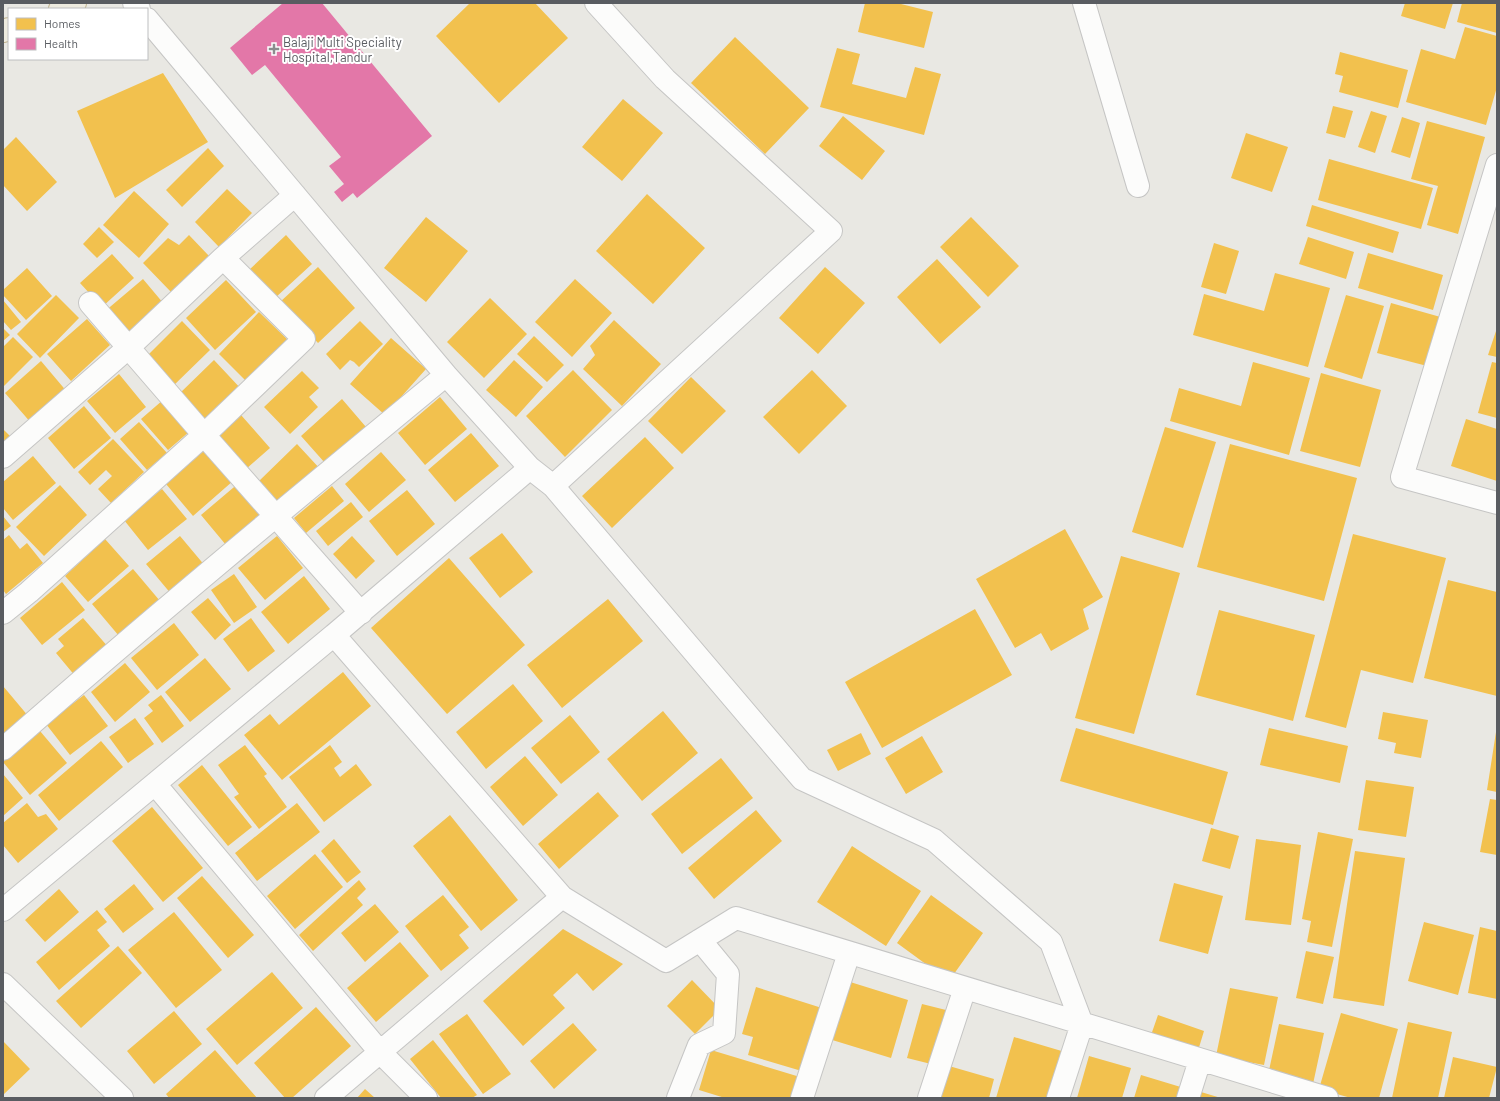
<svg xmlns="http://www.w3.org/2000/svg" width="1500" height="1101" font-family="Barlow,sans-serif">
  <rect width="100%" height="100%" fill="#e9e8e3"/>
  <path fill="#f2c14e" d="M470,3H535L568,38L499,103L436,36Z
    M865,3H897L933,12L924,48L858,32Z
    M1405,3H1453L1445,29L1401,16Z
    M1462,3H1497V33L1457,22Z
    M1465,27L1497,36V87L1486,125L1406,102L1421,49L1455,59Z
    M735,37L809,108L765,154L691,83Z
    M837,48L860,54L852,84L906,98L915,67L941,74L924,135L820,107Z
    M1340,52L1408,70L1398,108L1339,92L1343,76L1335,74Z
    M163,73L208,142L115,198L77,111Z
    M623,99L663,133L622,181L582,147Z
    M1333,106L1353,111L1345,138L1326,133Z
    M1371,111L1387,116L1375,153L1358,147Z
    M843,116L885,151L862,180L819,146Z
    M1402,117L1420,123L1410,158L1391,152Z
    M1427,121L1485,137L1458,234L1427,225L1438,186L1411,179Z
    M1246,133L1288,147L1272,192L1231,178Z
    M16,137L57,182L27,211L3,185V150Z
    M208,148L224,166L182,207L166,190Z
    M1329,159L1433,188L1421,229L1318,200Z
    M227,189L252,213L219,247L195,222Z
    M134,191L169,224L139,258L103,225Z
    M647,194L705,248L653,304L596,251Z
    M1312,205L1399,232L1393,253L1306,226Z
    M426,217L468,251L426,302L384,268Z
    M971,217L1019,266L988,297L940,247Z
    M99,227L114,242L97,258L83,244Z
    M189,235L209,256L171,292L143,263L168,238L179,245Z
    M286,235L312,264L275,298L249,270Z
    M1308,237L1354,252L1346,279L1299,264Z
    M1214,243L1239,251L1226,294L1201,287Z
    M1368,253L1443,275L1433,310L1358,288Z
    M112,254L134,278L102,307L80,283Z
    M937,259L981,307L940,344L897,297Z
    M318,267L355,308L318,343L280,302Z
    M825,267L865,303L818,354L779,318Z
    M27,268L52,296L26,320L3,295V290Z
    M1275,273L1330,288L1308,367L1193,335L1204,294L1264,311Z
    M143,279L169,310L130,343L104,312Z
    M575,279L612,313L572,357L535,322Z
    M226,280L256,312L215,350L186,318Z
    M56,295L79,318L40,358L17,334Z
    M1346,295L1384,306L1362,379L1324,367Z
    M490,298L527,334L484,378L447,342Z
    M3,300L21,322L11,330L3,321Z
    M1391,303L1444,318L1431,367L1377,353Z
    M259,312L291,343L250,385L219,354Z
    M87,319L110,345L71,381L47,354Z
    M614,320L661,364L622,406L583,369L595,355L590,346Z
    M182,321L210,350L171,388L143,360Z
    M360,321L383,344L359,367L354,362L350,360L340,370L326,354Z
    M3,328L10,335L3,341Z
    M1497,328V357L1488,355Z
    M534,336L564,365L547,382L517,354Z
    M13,337L33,357L3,387V347Z
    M391,338L426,369L385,415L350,384Z
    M214,360L243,391L207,425L178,395Z
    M514,360L543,387L516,417L486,390Z
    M41,361L68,393L32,424L5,393Z
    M1253,362L1310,378L1289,455L1170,421L1179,388L1241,406Z
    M1492,362L1497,363V418L1478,413Z
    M573,370L612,410L565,457L526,416Z
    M812,370L847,406L799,454L763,417Z
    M302,371L319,388L309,397L318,407L290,434L264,407Z
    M1321,373L1381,390L1360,467L1300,451Z
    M119,374L146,407L115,433L87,401Z
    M691,377L726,411L682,454L648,421Z
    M440,397L467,429L425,465L398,433Z
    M342,399L366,427L325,463L301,436Z
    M163,400L190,431L168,450L141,419Z
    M84,406L111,438L74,469L48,438Z
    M241,415L270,448L246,469L216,437Z
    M1466,419L1497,429V481L1451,466Z
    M139,422L167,453L147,470L120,439Z
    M1165,427L1216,442L1183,548L1132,532Z
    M3,429L14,440L3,449Z
    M471,433L499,466L455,502L428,470Z
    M645,437L674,468L612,528L582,496Z
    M113,439L144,472L111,503L98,489L112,476L106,470L90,485L78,472Z
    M297,444L322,471L283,508L258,482Z
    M1230,444L1357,478L1324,601L1197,567Z
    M206,449L233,481L193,516L166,484Z
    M381,452L406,480L369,512L345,484Z
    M33,456L56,483L13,520L3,508V482Z
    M240,482L265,512L226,545L201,515Z
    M60,485L87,515L44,556L16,527Z
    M332,486L344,501L306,533L294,518Z
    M162,489L187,519L148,550L124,520Z
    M407,490L435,524L397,556L369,521Z
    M351,502L363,517L328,546L316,531Z
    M3,516L11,526L3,532Z
    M1065,529L1103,597L1083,609L1089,629L1051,651L1041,633L1015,648L976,579Z
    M502,533L533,572L500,598L469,558Z
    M1353,534L1446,558L1413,683L1361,670L1346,728L1305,717Z
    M9,535L20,549L27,543L43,563L6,594L3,590V540Z
    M180,536L206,567L172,595L146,564Z
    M277,536L303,568L265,600L238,568Z
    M352,536L375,561L356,579L333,554Z
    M105,539L129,566L88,602L65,576Z
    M1121,556L1180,573L1134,734L1075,718Z
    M449,558L525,645L447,714L371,628Z
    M133,569L160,601L119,636L92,604Z
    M234,574L257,607L234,623L211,590Z
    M304,576L330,609L288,644L261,612Z
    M1448,580L1497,592V696L1424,678Z
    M62,582L85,610L42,645L20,618Z
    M208,598L231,625L215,640L191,612Z
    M608,599L643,641L562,708L527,665Z
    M975,609L1012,675L882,748L845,682Z
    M1219,610L1315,635L1293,721L1196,695Z
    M83,618L109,648L76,677L56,653L64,646L58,639Z
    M251,618L275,651L248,672L223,639Z
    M174,623L199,655L157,690L131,658Z
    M205,658L231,689L190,722L165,692Z
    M125,663L150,692L115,722L91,692Z
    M343,672L371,706L282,780L244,735L270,714L279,725Z
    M513,684L543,721L486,769L456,732Z
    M3,686L29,717L3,739Z
    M84,695L108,726L70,755L46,724Z
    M161,695L184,726L162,743L144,718L153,711L148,705Z
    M663,711L698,753L642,801L607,759Z
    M1383,712L1428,720L1421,758L1394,753L1396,743L1378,739Z
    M570,715L600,752L561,784L531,748Z
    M135,718L154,744L128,763L109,737Z
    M1076,728L1228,772L1213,825L1060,781Z
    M1269,728L1348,746L1340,783L1260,765Z
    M40,731L67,763L30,795L3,762Z
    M1496,732H1497V792L1487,790Z
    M861,733L871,754L838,771L827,750Z
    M922,736L943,772L906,794L885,758Z
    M101,741L123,767L59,821L38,795Z
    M245,745L267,774L264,776L287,807L259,829L234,797L239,794L218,765Z
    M330,745L342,762L334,768L340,777L356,764L372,785L324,822L289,777Z
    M525,756L558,795L523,826L490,787Z
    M721,758L753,798L682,854L651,814Z
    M202,765L252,827L228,846L178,785Z
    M3,774L23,798L3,816Z
    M1366,780L1414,787L1406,837L1358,830Z
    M598,792L619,816L559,869L538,844Z
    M1490,799L1497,800V855L1480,852Z
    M27,803L38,817L46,814L58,829L18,863L3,845V823Z
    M297,803L320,832L257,881L235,853Z
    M152,807L203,868L163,902L112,841Z
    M756,810L782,841L714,899L688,868Z
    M450,815L518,900L481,931L413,846Z
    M1211,828L1239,836L1230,869L1202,861Z
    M1318,832L1353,839L1332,947L1307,942L1311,921L1302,919Z
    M334,839L361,872L347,883L321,851Z
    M1256,839L1301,845L1291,925L1245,920Z
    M852,846L921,891L886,946L817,902Z
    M1355,851L1405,858L1384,1006L1333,998Z
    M315,854L343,887L295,929L267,896Z
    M202,876L254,935L228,958L177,898Z
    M359,880L366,889L357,898L363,905L313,951L299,935Z
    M1174,883L1223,896L1208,954L1159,941Z
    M134,884L154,909L123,933L104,909Z
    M59,889L79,912L45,942L25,920Z
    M443,895L469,927L459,935L469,948L441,971L405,926Z
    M931,895L983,933L949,981L897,943Z
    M375,904L399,932L365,962L341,933Z
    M97,910L107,922L97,930L110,946L59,990L36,962Z
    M174,912L222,970L176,1008L128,950Z
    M1424,922L1474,935L1458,995L1408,981Z
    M1480,927L1497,931V999L1468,993Z
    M563,929L623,964L593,991L577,973L553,995L565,1008L523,1046L483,1001Z
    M400,942L429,976L376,1022L347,988Z
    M118,946L142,973L81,1028L56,1001Z
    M1306,951L1334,957L1323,1004L1296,998Z
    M272,972L303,1008L237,1065L206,1029Z
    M692,980L720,1009L695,1034L667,1006Z
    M847,981L908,1000L891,1058L829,1039Z
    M756,987L825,1009L805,1072L748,1055L753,1037L742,1034Z
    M1230,988L1278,997L1264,1065L1216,1056Z
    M922,1004L950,1011L935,1065L907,1058Z
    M316,1007L351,1046L292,1098H285L254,1063Z
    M174,1011L202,1044L154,1084L127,1051Z
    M1341,1013L1398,1029L1379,1098H1351L1319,1089Z
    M467,1014L511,1074L483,1094L439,1034Z
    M1158,1015L1204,1031L1197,1054L1150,1038Z
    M1408,1022L1452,1032L1438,1098H1392Z
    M573,1023L597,1050L554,1089L530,1061Z
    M1279,1024L1324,1033L1313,1084L1268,1075Z
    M1014,1037L1065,1052L1051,1098H996Z
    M433,1040L477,1095L472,1098H441L410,1059Z
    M3,1041L30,1069L3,1095Z
    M215,1050L257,1098H169L166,1094Z
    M711,1050L800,1077L793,1098H725L699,1090Z
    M1089,1056L1131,1068L1122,1098H1077Z
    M1453,1057L1497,1067L1489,1098H1444Z
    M949,1066L994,1079L989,1098H939Z
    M1141,1075L1184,1088L1181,1098H1134Z
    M365,1089L375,1098H357Z
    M1201,1092L1221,1098H1199Z"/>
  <path fill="#e377a8" d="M283,3H322L432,136L357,198L353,193L342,202L334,192L344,184L329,166L341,157L265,65L252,75L230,48Z"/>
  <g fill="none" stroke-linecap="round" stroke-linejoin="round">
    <g stroke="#c5c5c4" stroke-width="24">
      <path id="street" d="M134,3L139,9
        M596,3L665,79L831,231L553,486L802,779L934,840L1051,942L1082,1024L1058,1098
        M1084,3L1138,186
        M147,19L446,375
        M1497,165L1402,477L1497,503
        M90,303L204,435L361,613
        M3,457L128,348L223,258
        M3,613L29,592L204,435L304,339L223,258L295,195
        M334,635L530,468
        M3,749C148,621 297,498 446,375L530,468L553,486
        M155,784L380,1052L426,1098
        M3,910L334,635L562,897
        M326,1098L562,897L666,961L736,918L1327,1098
        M678,1098L699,1045L724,1033L728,974L700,940
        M802,1098L849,953
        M929,1098L965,988
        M1188,1098L1200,1060"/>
    </g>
    <g stroke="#c6c6c5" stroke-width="24">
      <path id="secondary" d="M3,984L122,1098"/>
    </g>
    <g stroke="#c1b490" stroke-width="24">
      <path id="highway" d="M60,9L75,3
        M3,31L9,29"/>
    </g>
    <use href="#street" stroke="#fcfcfb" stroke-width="22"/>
    <use href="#secondary" stroke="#fcfcfb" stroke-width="22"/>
    <use href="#highway" stroke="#eeebdf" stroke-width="22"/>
  </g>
  <path fill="#8b8d8e" stroke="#fff" stroke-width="1.5" d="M272 43h4v4h4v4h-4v4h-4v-4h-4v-4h4z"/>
  <g text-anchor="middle" stroke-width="4" stroke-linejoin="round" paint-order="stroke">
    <g font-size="13" fill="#595c61" stroke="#fff" text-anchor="start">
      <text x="283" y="47">Balaji Multi Speciality<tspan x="283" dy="15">Hospital,Tandur</tspan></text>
    </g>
  </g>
  <rect width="1500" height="1101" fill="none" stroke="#595c61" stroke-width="8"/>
  <rect x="8" y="8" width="140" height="52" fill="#ffffff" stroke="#bdbec0"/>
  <rect x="16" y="18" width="20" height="12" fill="#f2c14e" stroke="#bdbec0"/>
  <text x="44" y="28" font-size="12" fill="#595c61">Homes</text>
  <rect x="16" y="38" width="20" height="12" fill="#e377a8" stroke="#bdbec0"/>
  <text x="44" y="48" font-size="12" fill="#595c61">Health</text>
</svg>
